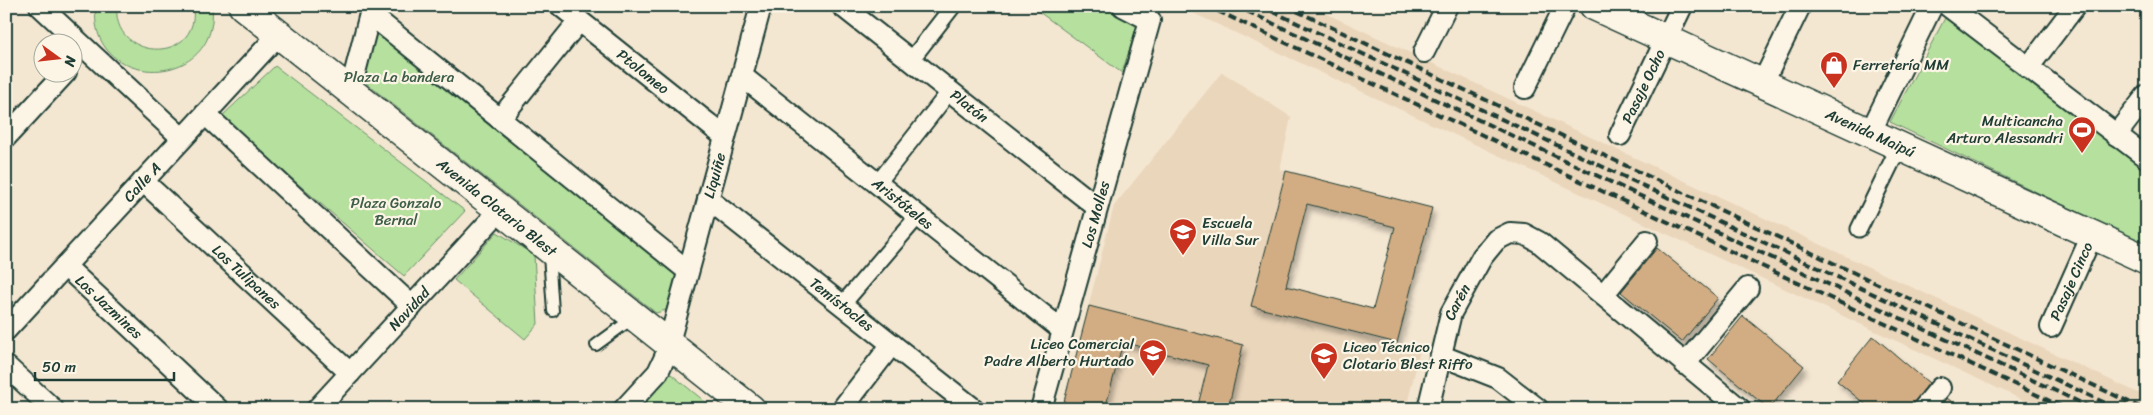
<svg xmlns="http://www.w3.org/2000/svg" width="2153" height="415" font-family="Sriracha,sans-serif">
  <defs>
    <filter id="shadow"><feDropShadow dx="3" dy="5.5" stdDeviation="2.5" flood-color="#0004"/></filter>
  </defs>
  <rect width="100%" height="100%" fill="#f4e7d2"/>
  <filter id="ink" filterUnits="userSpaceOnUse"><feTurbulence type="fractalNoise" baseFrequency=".02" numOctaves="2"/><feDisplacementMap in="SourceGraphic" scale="10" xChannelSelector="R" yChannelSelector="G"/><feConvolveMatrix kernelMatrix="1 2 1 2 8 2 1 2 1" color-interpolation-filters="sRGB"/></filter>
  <g filter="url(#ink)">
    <path fill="#ead6bb" d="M1178,6H1310L2147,397V409H2042Z
      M1222,72L1291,117L1280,170L1286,171L1252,306L1420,351L1406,409H1062L1114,206Z"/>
    <path fill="#b5e09e" stroke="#6a8e69" d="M96,6H117C111,61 201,66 193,6H212C221,92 86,92 96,6Z
      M1031,6H1103L1138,23L1122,73Z
      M1945,18L2147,165V245L1890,122Z
      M377,28L680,269L666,310L656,313L366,83L364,75Z
      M275,66L465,211L404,276L221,117Z
      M497,232L534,255L538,324L525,339L454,280Z
      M671,374L714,409H645L640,404Z"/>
    <path fill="#d2ad84" stroke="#1f3d34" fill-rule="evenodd" filter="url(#shadow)" d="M1286,171L1432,208L1397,343L1251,306ZM1307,204L1395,227L1373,309L1286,286Z
      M1657,248L1718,298L1682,342L1621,292Z
      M1089,306L1243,345L1228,409H1197L1208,365L1123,342L1105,409H1062Z
      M1743,316L1804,366L1769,409L1708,359Z
      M1873,336L1929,383L1914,402L1911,409H1871L1837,381Z
      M1947,398L1961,409H1938Z"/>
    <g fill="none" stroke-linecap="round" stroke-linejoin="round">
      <g stroke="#1f3d34" stroke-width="14">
        <path id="service" d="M549,255L553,311
          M596,345L633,318"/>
      </g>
      <g stroke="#1f3d34" stroke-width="19">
        <path id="pedestrian" d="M911,60L953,6
          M877,184L950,91
          M1859,229L1899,147
          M842,305L918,216"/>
      </g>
      <g stroke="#1f3d34" stroke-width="24">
        <g id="minor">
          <path d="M40,6L182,138"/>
          <path id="s1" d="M561,6L725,137"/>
          <path id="s2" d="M842,6L1097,207"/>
          <path d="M1948,6L2147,158"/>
          <path d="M370,14L688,271"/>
          <path d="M1424,52L1447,6"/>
          <path d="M2028,68L2075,6"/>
          <path id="s3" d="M742,76L1062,330"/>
          <path d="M1762,84L1800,6"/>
          <path d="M1525,88L1565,6"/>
          <path d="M350,92L372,6"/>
          <path d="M205,114L412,306"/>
          <path d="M500,119L579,21"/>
          <path d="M1870,133L1932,6"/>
          <path id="s4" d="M1620,135L1682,6"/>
          <path d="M2116,135L2147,95"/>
          <path d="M6,137L66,72"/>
          <path id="s5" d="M143,181L350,373"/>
          <path id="s6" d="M708,199L974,409"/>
          <path id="s7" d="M65,266L218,409"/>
          <path d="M1603,295L1647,241"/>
          <path id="s8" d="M2051,327L2092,235"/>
          <path id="s9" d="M6,330L279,34"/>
          <path d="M1442,356L1498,378L1538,409"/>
          <path d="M1685,364L1748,288"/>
          <path d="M6,366L53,409"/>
          <path id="s10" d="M317,409L501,209"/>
          <path id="s11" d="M624,409L658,372L665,357L761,6"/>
          <path d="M842,409L892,344"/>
          <path id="s12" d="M1041,409L1150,20L1123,6"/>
          <path id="s13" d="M1428,409L1451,313L1482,257L1496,240L1510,233L1524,234L1539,242L1740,409"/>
          <path d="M1923,409L1940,388"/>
        </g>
      </g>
      <g stroke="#1f3d34" stroke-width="31">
        <g id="secondary">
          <path id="s14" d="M243,6L751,409"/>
          <path id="s15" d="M1594,6L2147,260"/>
        </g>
      </g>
      <use href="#service" stroke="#fcf5e5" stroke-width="10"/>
      <use href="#pedestrian" stroke="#fcf5e5" stroke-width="15"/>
      <use href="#minor" stroke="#fcf5e5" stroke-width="20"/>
      <use href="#secondary" stroke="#fcf5e5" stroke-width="28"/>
      <path stroke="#1f3d34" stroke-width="4" stroke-dasharray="8 4" stroke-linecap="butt" d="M1207,6L2067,409
        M1236,6L2094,409
        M1261,6L2118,409
        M1286,6L2144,409"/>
    </g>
  </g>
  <defs>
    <g id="shop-pin" transform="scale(1.4375)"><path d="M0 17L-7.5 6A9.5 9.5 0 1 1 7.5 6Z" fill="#c8321e" stroke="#fcf5e5"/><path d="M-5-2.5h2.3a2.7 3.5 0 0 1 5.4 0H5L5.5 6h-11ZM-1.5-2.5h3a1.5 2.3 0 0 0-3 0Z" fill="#fff"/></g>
    <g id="stadium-pin" transform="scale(1.4375)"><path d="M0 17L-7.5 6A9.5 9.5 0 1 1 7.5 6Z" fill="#c8321e" stroke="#fcf5e5"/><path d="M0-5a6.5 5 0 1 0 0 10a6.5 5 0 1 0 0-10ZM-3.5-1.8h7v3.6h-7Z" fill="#fff"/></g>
    <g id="school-pin" transform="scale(1.4375)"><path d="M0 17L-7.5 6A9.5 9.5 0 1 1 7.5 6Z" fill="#c8321e" stroke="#fcf5e5"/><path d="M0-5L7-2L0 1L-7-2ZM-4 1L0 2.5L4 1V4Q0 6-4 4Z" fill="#fff"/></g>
  </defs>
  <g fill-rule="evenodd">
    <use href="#shop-pin" x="1834" y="65"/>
    <use href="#stadium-pin" x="2082" y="130"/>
    <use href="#school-pin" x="1183" y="232"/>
    <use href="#school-pin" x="1153" y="353"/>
    <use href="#school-pin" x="1324" y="356"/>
  </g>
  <g text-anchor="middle" stroke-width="4.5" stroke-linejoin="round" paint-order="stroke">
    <g font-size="15" fill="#1f3d34" stroke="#fcf5e5" text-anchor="start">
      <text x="1853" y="70">Ferretería MM</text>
      <text x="2063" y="126" text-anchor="end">Multicancha<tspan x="2063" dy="17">Arturo Alessandri</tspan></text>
      <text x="1202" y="228">Escuela<tspan x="1202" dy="17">Villa Sur</tspan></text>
      <text x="1134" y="349" text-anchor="end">Liceo Comercial<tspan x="1134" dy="17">Padre Alberto Hurtado</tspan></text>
      <text x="1343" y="352">Liceo Técnico<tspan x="1343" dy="17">Clotario Blest Riffo</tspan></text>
    </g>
    <g font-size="15" fill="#1f3d34" stroke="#fcf5e5">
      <text dy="5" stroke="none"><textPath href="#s1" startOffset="105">Ptolomeo</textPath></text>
      <text dy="5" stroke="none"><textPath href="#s4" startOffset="54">Pasaje Ocho</textPath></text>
      <text dy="5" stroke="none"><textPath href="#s2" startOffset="162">Platón</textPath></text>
      <text dy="5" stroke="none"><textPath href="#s15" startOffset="304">Avenida Maipú</textPath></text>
      <text dy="5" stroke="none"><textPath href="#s11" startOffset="255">Liquiñe</textPath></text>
      <text dy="5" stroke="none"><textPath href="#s9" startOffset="201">Calle A</textPath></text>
      <text dy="5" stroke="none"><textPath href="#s3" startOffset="205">Aristóteles</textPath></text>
      <text dy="5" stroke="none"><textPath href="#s14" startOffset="324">Avenida Clotario Blest</textPath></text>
      <text dy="5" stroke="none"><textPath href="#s12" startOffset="202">Los Molles</textPath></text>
      <text dy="5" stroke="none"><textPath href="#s5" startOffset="141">Los Tulipanes</textPath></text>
      <text dy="5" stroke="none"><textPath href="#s8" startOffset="50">Pasaje Cinco</textPath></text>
      <text dy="5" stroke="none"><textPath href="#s13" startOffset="111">Carén</textPath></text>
      <text dy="5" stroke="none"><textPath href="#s6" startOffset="170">Temístocles</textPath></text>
      <text dy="5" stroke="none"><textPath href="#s7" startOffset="60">Los Jazmines</textPath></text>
      <text dy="5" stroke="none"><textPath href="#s10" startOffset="136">Navidad</textPath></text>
    </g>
    <g font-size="15" fill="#3d5e49" stroke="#fcf5e5">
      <text x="399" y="82">Plaza La bandera</text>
      <text x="396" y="208">Plaza Gonzalo<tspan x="396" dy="17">Bernal</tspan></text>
    </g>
  </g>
  <rect width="2153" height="415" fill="none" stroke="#fcf5e5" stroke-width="25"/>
  <rect x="12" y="12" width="2128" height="390" fill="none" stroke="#1f3d34" stroke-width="2" filter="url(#ink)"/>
  <g transform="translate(58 58) rotate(105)"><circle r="24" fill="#fcf5e5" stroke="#a4ab9e"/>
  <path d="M0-4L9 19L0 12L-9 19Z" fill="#c8321e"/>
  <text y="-8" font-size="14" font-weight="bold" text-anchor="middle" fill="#1f3d34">N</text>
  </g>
  <path d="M35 372v8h139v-8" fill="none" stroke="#1f3d34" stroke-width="2.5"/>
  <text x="42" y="372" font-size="15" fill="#1f3d34" stroke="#fcf5e5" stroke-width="4" paint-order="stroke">50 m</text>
</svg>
